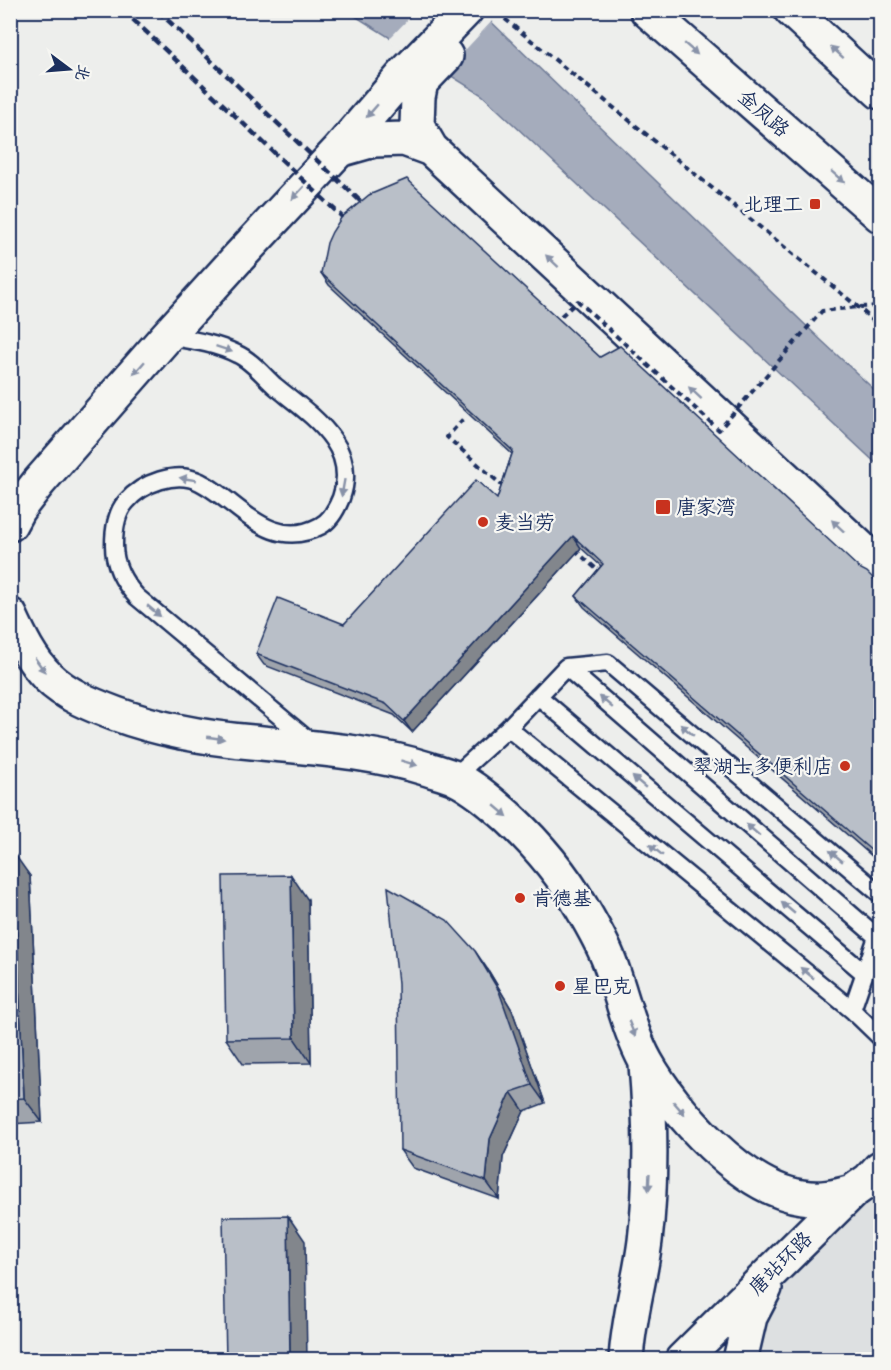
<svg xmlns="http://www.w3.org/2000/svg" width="891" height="1370" font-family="Delius,'LXGW WenKai TC',sans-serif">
  <rect width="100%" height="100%" fill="#edeeec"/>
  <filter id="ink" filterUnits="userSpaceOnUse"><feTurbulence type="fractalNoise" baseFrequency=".0167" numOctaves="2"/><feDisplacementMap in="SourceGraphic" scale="12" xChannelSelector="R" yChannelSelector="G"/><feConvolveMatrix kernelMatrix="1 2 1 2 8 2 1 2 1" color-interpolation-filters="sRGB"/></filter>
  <g filter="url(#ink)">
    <path fill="#dde0e1" d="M880,1165V1359L742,1360L752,1317Z"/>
    <path fill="#a5acbc" stroke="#6e7a96" stroke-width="1.5" d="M347,11H480L822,341L880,395V467L482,95Z"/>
    <path fill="#edeeec" d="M484,10L493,20L443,74L388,40L416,11Z"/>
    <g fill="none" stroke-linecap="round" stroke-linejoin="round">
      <g stroke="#1b2f5e" stroke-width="21">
        <path id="lane" d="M167,336C191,340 215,343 237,354C251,360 264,376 275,386C309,414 360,445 341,498C337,508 330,521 320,526C270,553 238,501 200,482C176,470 142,483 126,502C116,513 114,531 114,545C114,566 123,582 137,597L313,744
          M566,667L877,937
          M538,696L864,973
          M508,728L852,1010L880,1037
          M454,777L508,728L566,667L608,663L880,894
          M852,1010L880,928"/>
      </g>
      <g stroke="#1b2f5e" stroke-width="38">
        <path id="street" d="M431,149L417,125L418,97L421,82L446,56
          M339,150L374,140L404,139L431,149L880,566
          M10,524L18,509L39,482L167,336L236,260L339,150L406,72L466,10
          M10,615C20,637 31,660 48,677C66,695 92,705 116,714C160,730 206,738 252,742C312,748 371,751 428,769C437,772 446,774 455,778C474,787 492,803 508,817C536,843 563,875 582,908C592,925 603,944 610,963C622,995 629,1031 646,1062C674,1112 743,1189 802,1197C820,1200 835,1197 852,1192
          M626,1360C628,1319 640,1281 645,1241C652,1182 651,1124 646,1065
          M682,1360L852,1192L869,1180L880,1168
          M740,1360L750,1317L765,1288"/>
      </g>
      <g stroke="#1b2f5e" stroke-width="38">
        <path id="highway" d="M647,10L880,215
          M791,10L880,92"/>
      </g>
      <path stroke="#1b2f5e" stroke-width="4" stroke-dasharray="6 4.5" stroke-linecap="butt" d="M505,19L858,307L880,327
        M880,306V307
        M463,419L447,437L505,488
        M575,550L601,573"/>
      <use href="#lane" stroke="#f6f6f2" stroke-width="16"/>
      <use href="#street" stroke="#f6f6f2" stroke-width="33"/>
      <use href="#highway" stroke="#f6f6f2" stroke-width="33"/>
      <path stroke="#1b2f5e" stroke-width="4.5" stroke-dasharray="9 4.5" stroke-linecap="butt" d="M123,10L354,228
        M157,10L373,213"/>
      <path stroke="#1b2f5e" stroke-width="4" stroke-dasharray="6 4.5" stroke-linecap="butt" d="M561,316L578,301L719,430L822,311L858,307L880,306"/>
    </g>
    <path fill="#9fa4ac" stroke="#1b2f5e" stroke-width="1.5" d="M321,273L600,357L880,585V863L584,607L576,596L601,566L581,548L412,732L394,715L264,665L256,654L344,624L497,499L512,454L329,285Z
      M10,852L30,876L42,1122L10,1124Z
      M308,900L311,1063L243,1064L226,1039Z
      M488,970L512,1010L545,1103L524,1111L503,1157L499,1199L413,1168L400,1150Z"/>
    <path fill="#82868c" stroke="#1b2f5e" stroke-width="1.5" d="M573,536L581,548L412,732L404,721Z
      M880,843V863L873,852Z
      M13,852L30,876L42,1122L24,1098Z
      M291,875L308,900L311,1063L294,1038Z
      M475,951L488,970L512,1010L545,1103L532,1085Z
      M511,1092L524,1111L503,1157L499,1199L486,1181L490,1139Z
      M288,1216L305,1241L307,1359H290Z"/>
    <path fill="#b9bfc8" stroke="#1b2f5e" stroke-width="1.5" d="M407,179L600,357L620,346L859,568L867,572L880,585V843L873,852L576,596L603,564L573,536L404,721L386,704L256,654L278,598L344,624L476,480L497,499L513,451L321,273L327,243L332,232L341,218L369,195Z
      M10,852H13L24,1098L10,1099Z
      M291,875L294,1038L226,1039L223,876Z
      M388,887L447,920L475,951L499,991L532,1085L511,1092L490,1139L486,1181L400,1150L398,984Z
      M288,1216L290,1359H226L223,1217Z"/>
    <defs><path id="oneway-solid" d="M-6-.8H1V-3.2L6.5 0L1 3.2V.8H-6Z" transform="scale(1.5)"/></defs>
    <g fill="#8892a8">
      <use href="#oneway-solid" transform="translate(691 49) rotate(41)"/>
      <use href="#oneway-solid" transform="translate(837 52) rotate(-138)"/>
      <use href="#oneway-solid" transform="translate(372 111) rotate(131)"/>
      <use href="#oneway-solid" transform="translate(838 177) rotate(41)"/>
      <use href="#oneway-solid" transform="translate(298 193) rotate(133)"/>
      <use href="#oneway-solid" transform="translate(552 261) rotate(-137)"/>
      <use href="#oneway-solid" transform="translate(224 349) rotate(19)"/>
      <use href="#oneway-solid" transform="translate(139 368) rotate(131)"/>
      <use href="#oneway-solid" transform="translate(695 393) rotate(-137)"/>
      <use href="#oneway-solid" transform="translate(188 479) rotate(-171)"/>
      <use href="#oneway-solid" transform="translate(343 488) rotate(100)"/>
      <use href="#oneway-solid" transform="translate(838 526) rotate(-137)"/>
      <use href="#oneway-solid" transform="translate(154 611) rotate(40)"/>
      <use href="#oneway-solid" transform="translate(40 665) rotate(54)"/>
      <use href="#oneway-solid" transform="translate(606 702) rotate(-139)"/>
      <use href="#oneway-solid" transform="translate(687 730) rotate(-140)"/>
      <use href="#oneway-solid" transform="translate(216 738) rotate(8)"/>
      <use href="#oneway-solid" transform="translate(409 763) rotate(17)"/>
      <use href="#oneway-solid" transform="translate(639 782) rotate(-140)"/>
      <use href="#oneway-solid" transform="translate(501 811) rotate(40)"/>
      <use href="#oneway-solid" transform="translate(753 830) rotate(-139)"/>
      <use href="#oneway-solid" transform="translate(656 850) rotate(-141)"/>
      <use href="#oneway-solid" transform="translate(836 856) rotate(-140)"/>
      <use href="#oneway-solid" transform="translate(788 908) rotate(-140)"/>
      <use href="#oneway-solid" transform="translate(807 973) rotate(-141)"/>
      <use href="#oneway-solid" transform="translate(632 1029) rotate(68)"/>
      <use href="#oneway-solid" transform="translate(679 1108) rotate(49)"/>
      <use href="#oneway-solid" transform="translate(649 1182) rotate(93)"/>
    </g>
  </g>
  <g fill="#c8321e" stroke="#f6f6f2" stroke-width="2">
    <rect x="809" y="198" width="12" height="12" rx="3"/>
    <rect x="655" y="499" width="16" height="16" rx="3"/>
    <circle cx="483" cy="522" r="6"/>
    <circle cx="845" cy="766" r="6"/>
    <circle cx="520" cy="898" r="6"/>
    <circle cx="560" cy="986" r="6"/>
  </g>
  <g text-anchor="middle" stroke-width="4.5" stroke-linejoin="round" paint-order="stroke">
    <g font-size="20" fill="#1b2f5e" stroke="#f6f6f2">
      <text transform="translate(764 113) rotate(41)" y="7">金凤路</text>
      <text transform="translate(780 1263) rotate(-45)" y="7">唐站环路</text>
    </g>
    <g font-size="20" fill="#1b2f5e" stroke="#f6f6f2" text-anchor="start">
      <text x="803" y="211" text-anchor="end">北理工</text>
      <text x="676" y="514">唐家湾</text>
      <text x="495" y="529">麦当劳</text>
      <text x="833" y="773" text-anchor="end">翠湖士多便利店</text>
      <text x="532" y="905">肯德基</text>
      <text x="572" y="993">星巴克</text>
    </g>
  </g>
  <rect width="891" height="1370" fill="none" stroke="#f6f6f2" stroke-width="36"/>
  <rect x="18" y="18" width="855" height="1334" fill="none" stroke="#1b2f5e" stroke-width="2" filter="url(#ink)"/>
  <g transform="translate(69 69) rotate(106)" stroke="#f6f6f2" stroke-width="4.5" paint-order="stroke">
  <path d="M0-4.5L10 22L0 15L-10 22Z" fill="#1b2f5e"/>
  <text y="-9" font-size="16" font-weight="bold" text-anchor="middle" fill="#1b2f5e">北</text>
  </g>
</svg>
